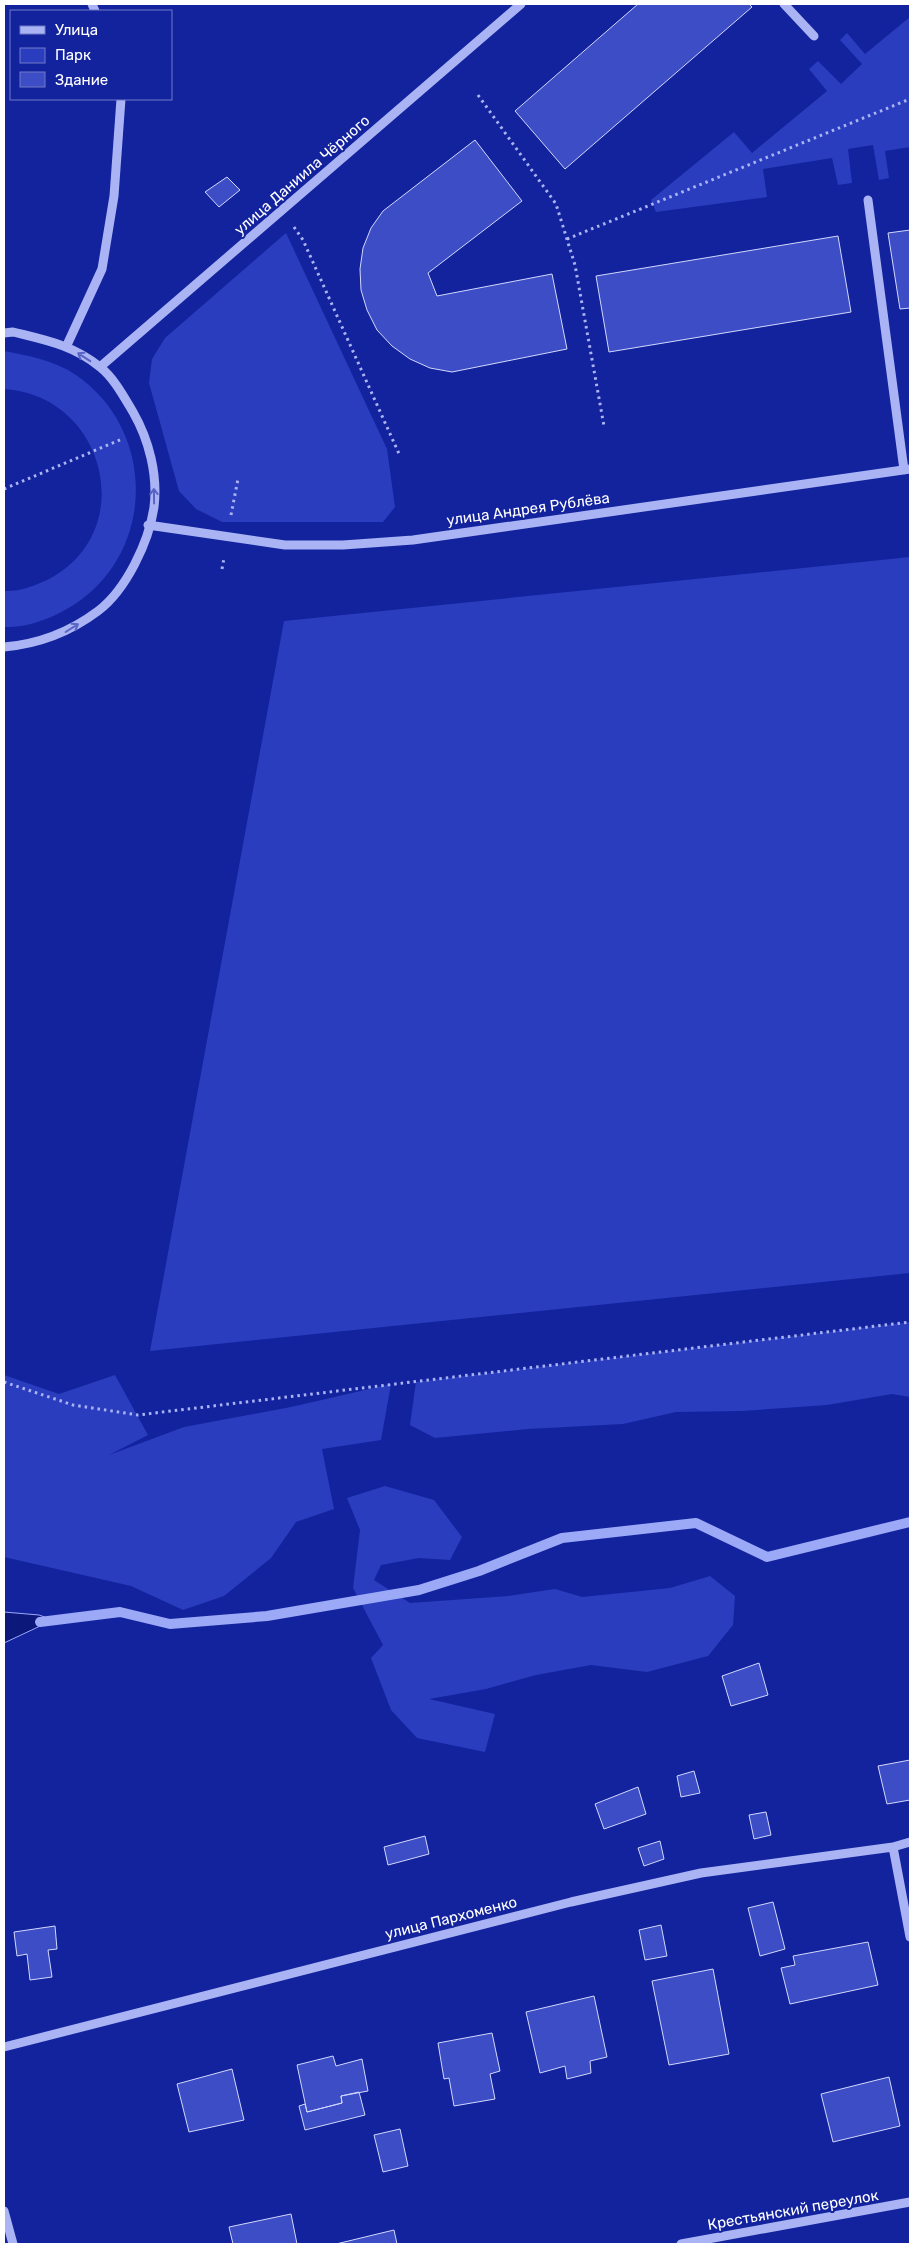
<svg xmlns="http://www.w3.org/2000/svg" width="914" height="2248" font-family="Rubik,sans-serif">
  <rect width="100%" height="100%" fill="#13239e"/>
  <path fill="#2a3dbe" d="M910,17V147L885,151L889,178L879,180L873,145L848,149L852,183L838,185L832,158L763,169L767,197L656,212L651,200L734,132L752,153L827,91L809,69L818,61L841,84L862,64L840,40L847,33L865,54Z
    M286,233L387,449L395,507L383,522H222L196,509L179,491L149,383L152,359L165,338Z
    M4,351C29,356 54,360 76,375C160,433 155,561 65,610C47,620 25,628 4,627V591C20,592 37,585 51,578C140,528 104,395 4,389Z
    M910,557V1273L150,1351L284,621Z
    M910,1322V1397L892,1394L827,1405L742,1411L676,1412L623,1424L528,1429L435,1438L410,1425L416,1382Z
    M4,1375L59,1394L115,1375L148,1435L109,1455L184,1427L291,1407L391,1384L381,1440L322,1449L334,1509L296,1522L271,1558L224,1596L183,1610L131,1586L4,1557Z
    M385,1486L434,1500L462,1537L450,1560L419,1558L381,1565L374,1580L410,1603L508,1596L555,1589L582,1597L670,1588L710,1576L735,1596L733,1625L708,1656L647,1672L591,1665L536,1675L486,1689L429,1699L495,1714L485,1752L417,1738L391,1710L371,1658L383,1645L353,1588L360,1530L347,1498Z"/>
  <path fill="#0c187a" stroke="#9ca9f7" d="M4,1612L39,1615L53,1620L4,1643Z"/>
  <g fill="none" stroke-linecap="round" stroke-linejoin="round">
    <path stroke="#9ca9f7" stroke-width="10" d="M40,1622L120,1612L170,1624L267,1616L419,1590L479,1571L562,1538L696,1523L767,1557L910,1522"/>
  </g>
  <path fill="#3c4dc5" stroke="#d2d8fd" d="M638,4H749L752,7L565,169L515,111Z
    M475,140L522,201L428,273L437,296L552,274L567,349L452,372L430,368L410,359L392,346L377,330L367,310L361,290L360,269L363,248L371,228L383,211Z
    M227,177L240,190L219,207L205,192Z
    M910,230V308L900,309L888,233Z
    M838,236L851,312L609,352L596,276Z
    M759,1663L768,1695L731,1706L722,1676Z
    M910,1760V1800L887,1804L878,1766Z
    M694,1771L700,1793L681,1797L677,1776Z
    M638,1787L646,1814L604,1829L595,1804Z
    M766,1812L771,1835L754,1839L749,1815Z
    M425,1836L429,1854L388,1865L384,1847Z
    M660,1841L664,1859L644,1866L638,1848Z
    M773,1902L785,1949L760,1956L748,1908Z
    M661,1925L667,1956L645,1960L639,1930Z
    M55,1926L57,1949L48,1950L52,1977L30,1980L27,1954L17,1956L14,1932Z
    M868,1942L878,1985L790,2004L781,1968L795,1965L793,1956Z
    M713,1969L729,2054L669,2065L652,1981Z
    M594,1996L607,2057L590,2061L591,2073L567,2079L565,2066L540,2073L526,2012Z
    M492,2033L500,2071L490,2074L495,2099L454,2106L449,2078L444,2079L438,2043Z
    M333,2056L336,2066L362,2059L368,2091L341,2096L342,2103L307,2112L297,2065Z
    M232,2069L244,2120L189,2132L177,2084Z
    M889,2077L900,2126L833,2142L821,2094Z
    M359,2092L365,2115L305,2130L299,2106L305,2104L307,2112L342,2103L341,2096Z
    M400,2129L408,2166L383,2172L374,2135Z
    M291,2214L297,2244H233L229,2227Z
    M394,2230L397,2244H336Z"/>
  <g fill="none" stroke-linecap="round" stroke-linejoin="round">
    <path stroke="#aab4f4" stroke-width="3" stroke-dasharray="2.5 4" stroke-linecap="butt" d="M478,95L556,204L575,265L604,426
      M294,227L303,240L400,456
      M567,239L910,99
      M4,489L122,439
      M231,515L238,479
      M222,569L224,558
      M4,1382L73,1405L138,1415L910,1322"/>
    <path stroke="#aab4f4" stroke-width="9" d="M92,4L95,11
      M784,4L814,36
      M868,200L904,470
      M4,333L13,332C45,340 73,345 100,367C114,378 124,397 133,412C149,440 158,475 154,507C149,542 126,590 98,611C70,632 39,644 4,647
      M67,345L102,269L114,196L121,99
      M100,367L521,4
      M148,525L285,545H343L413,540L910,469
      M893,1847L910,1937
      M4,2047L571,1902L701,1873L893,1847L910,1842
      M4,2211L13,2244
      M681,2244L910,2202"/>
  </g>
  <defs><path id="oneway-shaft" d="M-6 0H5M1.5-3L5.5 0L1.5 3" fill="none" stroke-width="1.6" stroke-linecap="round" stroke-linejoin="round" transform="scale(1.25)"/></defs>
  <g stroke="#5764c5">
    <use href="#oneway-shaft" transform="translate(84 357) rotate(-147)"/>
    <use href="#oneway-shaft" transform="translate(154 496) rotate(-91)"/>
    <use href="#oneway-shaft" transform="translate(72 628) rotate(-32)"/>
  </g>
  <g text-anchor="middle" stroke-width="4" stroke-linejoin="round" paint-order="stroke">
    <g font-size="15" fill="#fff" stroke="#13239e">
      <text transform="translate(302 175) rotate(-41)" y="5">улица Даниила Чёрного</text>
      <text transform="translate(528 509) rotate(-8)" y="5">улица Андрея Рублёва</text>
      <text transform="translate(451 1918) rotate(-14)" y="5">улица Пархоменко</text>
      <text transform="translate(793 2210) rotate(-10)" y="5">Крестьянский переулок</text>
    </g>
  </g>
  <rect width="914" height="2248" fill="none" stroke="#ffffff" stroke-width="10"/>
  <rect x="10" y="10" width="162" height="90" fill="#13239e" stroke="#717bc5"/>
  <rect x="20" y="26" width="25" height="8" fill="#aab4f4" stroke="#717bc5"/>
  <text x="55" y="35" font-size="15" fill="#ffffff">Улица</text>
  <rect x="20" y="48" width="25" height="15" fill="#2a3dbe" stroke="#717bc5"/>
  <text x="55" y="60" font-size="15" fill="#ffffff">Парк</text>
  <rect x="20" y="72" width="25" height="15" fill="#3c4dc5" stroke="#717bc5"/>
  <text x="55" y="85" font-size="15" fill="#ffffff">Здание</text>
</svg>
